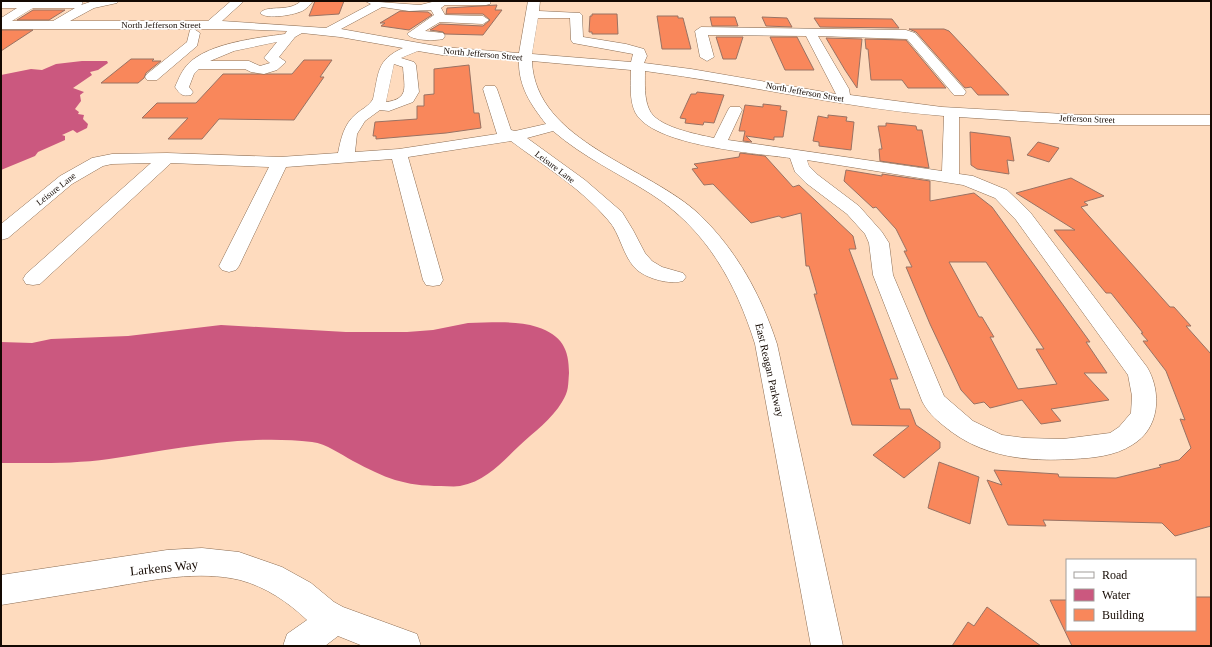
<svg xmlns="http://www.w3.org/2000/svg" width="1212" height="647" font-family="Georgia,serif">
  <rect width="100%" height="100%" fill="#fedbbe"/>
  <path fill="#cb587f" d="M82,61H107L108,63L98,70L90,72L92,75L73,88L84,92L80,95L81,101L75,109L79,112L78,114L84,115L83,119L88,124L87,128L77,133L73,130L62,135L65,136V140L38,152L35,156L1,170V75L31,69L42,70L56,64Z
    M468,323C490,323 516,320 537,327C562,335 569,349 569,373C568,385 569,391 562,402C552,419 534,432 519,446C501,463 486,481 460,486C454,487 447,486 441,486C404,486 385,478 353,461C340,454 327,444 312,442C244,434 175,449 109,459C74,464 36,463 1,463V342L32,343L51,339L128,336L221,325L346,332H407L433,330Z"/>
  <path fill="#f9875b" stroke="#997263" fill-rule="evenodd" d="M315,1H344L339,14L309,16Z
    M497,5L495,10H502L483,35L445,34L443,32L430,30L440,24L483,26L490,20L483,14H446L447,8Z
    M33,10H65L49,20H17Z
    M400,11L428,12L432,15L409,30L381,26L385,23H380Z
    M592,14H617L618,34H592V32H589L590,16H592Z
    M657,16H678V18H683L691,49H662Z
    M710,17H735L738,26H712Z
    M762,17L787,18L792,27L766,26Z
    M814,18L892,19L899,28L820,27Z
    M909,29H944L949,31L1009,95H978L971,87L965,88L916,32Z
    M1,30H33L1,51Z
    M716,37H743L736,59H723Z
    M770,37H797L814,70H785Z
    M826,38L862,39L857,88L845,70Z
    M865,39L906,40L946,88H908L902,80H871L868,49H866Z
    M131,59H154L152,61H161L146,73L144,78L138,83H101Z
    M304,60H332L320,77H324L294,120L219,119L202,139H168L188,118H142L157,103H196L223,74H292Z
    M469,65L474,113H479L481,128L446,133L376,139V136H373L375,122L417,119V106H424V95L434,94V69Z
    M697,92L724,95L714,123L704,122L703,125L685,123L686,119L680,118L691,94H696Z
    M763,104L781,106L780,110L787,111L783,137H774V140L746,136L752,142L743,141L745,131H739L745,105L763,107Z
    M828,115L847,117L846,121L854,122L851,150L819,146V142L813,141L818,116L828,118Z
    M886,123L916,126L917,130H922L929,168L880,161L879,149H882L878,126H886Z
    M970,132L1010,137L1014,161L1007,160L1009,174L977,169L971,165Z
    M1038,142L1059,148L1049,162L1027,155Z
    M740,153L765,156L793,187L799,185L853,236L856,249H849L898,379H890L900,409H910L916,425L940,442V448L904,478L873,455L909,426L852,425L814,294H817L809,266H806L801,213L782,218L779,216L751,223L713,184L704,185L692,169L698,168L694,164L739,157Z
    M846,170L882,176V174L930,181V201L974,193L992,207L1090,342H1086L1107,373H1084L1109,400L1051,409L1061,421L1041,424L1022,400L990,408L984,402L974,404L961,390L930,324L906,267H912L904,251H907L896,229L876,207L873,208L844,181ZM949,262H986L1044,349H1036L1057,384L1018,389L990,337H994L982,317H979Z
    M1071,178L1104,196L1084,202L1088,205L1081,207L1170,307H1174L1191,326H1186L1211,354V526L1175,536L1162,523L1043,520L1046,526L1008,525L987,480L1002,485L994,470L1058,474L1059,477L1116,478L1161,467L1159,465L1179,460L1191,448L1180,419L1185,420L1166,371L1143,341H1148L1141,333H1143L1111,293H1106L1054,230H1075L1016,193Z
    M939,462L979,477L970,524L928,508Z
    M1195,597H1211V646H1072L1050,600H1067V630H1195Z
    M987,607L1041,646H952L968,622L974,626Z"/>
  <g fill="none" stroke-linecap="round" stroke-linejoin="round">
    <g stroke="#8c6d53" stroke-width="1">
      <path id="minor" d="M81,1L83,3L81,5L93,1H119L117,3L94,8L70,21H208L231,1H244L222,21L326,28L371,4L365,1L420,5L436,1H491L490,4L486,5H445L441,8L445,15L483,16L489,20L483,24L440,22L425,31L443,33L445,36L443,39C435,41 412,41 407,34L434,15L431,10L409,11L382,7L341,29L442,47L519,53L528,1H540L539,11L580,13L582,15L583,37L626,44L644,49L647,56L644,63L691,69L836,94L806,36L708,35L714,57L707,61L700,57L695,31L701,27L906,30L915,33L964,89L966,92L964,95H954L907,39L818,36L849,89L850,95L942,107L1082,115H1211V125H1082L959,117V174L973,176L1007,190L1030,212L1147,367C1162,392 1160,429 1132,445C1115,456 1093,458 1073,459C1026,462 981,457 944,426C935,419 927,411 922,401L873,275L869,243L865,234L847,214L806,183L795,172L790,158C755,153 652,146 635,112C629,99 631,83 631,70L532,61C535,142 650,167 700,215C737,251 761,295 777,344L843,646H811L755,344C736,283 706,229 651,194C618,173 583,157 553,131L527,138L585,180L622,212L633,230L645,253L652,261L662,267L683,273L686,277L683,281C670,285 648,279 637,270C622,256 621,234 608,220C581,188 544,166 511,141L408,157L443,280L440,285L433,286L426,285L423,280L392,159L286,167L239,266L236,270L229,272L222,270L219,266L269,167L171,163L40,284L33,285L26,284L23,279L26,274L151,163L112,164L103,166L72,184L8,238L1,240V224L60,176L92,158L112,154L167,153L280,157L338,153C341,138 344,124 356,114C362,109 369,106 373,99C379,73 376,60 403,48L340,37L302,33L295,37L279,57L286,62L277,70L264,74L251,72L245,69H199L194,74L189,87L193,92L191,95C182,97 180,94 175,87C179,78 182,70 189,63C210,43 256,38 285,34L287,31L235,29H1V18L17,8H1V2ZM33,8H75L53,21H12ZM538,18H570L571,40L573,43L633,54L631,62L532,54ZM277,42L264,58L270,63L260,66L249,61H210L234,51ZM418,51L442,55L519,60C518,86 531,105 546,124L515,131L511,130L497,89L495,86H485L483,89L497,134L399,149L355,152L357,134L365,121L380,110L389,111L413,102L419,92L416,65L414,62L401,58ZM394,64L403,67C404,86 410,99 386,102ZM645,71C745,84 844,108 944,116L942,171L728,140L742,110L740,107H730L728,110L714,138C696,134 656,127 649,109C644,98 645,83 645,71ZM807,160L963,185L995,198L1016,220L1128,375L1132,396L1131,413L1119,427L1110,433L1063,439L1025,438L1002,435L973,421L944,396L893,275L889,243L882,232L859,206L818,175L809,166Z
        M301,1H313C310,5 307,8 304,10C296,15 266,20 260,13C268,4 289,13 301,1Z
        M194,29L200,33L197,46L157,80H147L145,77L147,74L187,42L190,30Z
        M202,548L239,552L282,567L311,583L334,602L343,607L417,634L421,646H363L338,636L325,646H283L287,634L307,620C288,602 266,587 240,580C198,570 153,580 112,587C75,593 38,599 1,605V575L167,550Z"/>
    </g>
    <use href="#minor" fill="#fff" fill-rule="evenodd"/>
  </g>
  <g text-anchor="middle" stroke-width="3.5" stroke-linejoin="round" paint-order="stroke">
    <g font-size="9" fill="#140902" stroke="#fff">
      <text x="161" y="28">North Jefferson Street</text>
      <text transform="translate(483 54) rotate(5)" y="3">North Jefferson Street</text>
      <text transform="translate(805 92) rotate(10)" y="3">North Jefferson Street</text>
      <text transform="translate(1087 119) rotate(2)" y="3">Jefferson Street</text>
      <text transform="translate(555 167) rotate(37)" y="3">Leisure Lane</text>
      <text transform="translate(56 189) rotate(-38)" y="3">Leisure Lane</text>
    </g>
    <g font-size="11" fill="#140902" stroke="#fff">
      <text transform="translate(770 370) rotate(77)" y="4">East Reagan Parkway</text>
    </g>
    <g font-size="13" fill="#140902" stroke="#fff">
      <text transform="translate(164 567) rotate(-6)" y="5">Larkens Way</text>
    </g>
  </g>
  <rect width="1212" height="647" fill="none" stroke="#140902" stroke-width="4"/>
  <rect x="1066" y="559" width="130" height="72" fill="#ffffff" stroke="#a19d9a"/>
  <rect x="1074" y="572" width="20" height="6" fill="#ffffff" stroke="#a19d9a"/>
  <text x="1102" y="579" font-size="12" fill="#140902">Road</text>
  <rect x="1074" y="589" width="20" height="12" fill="#cb587f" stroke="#a19d9a"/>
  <text x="1102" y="599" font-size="12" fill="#140902">Water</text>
  <rect x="1074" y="609" width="20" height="12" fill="#f9875b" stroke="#a19d9a"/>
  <text x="1102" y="619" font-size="12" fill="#140902">Building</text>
</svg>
